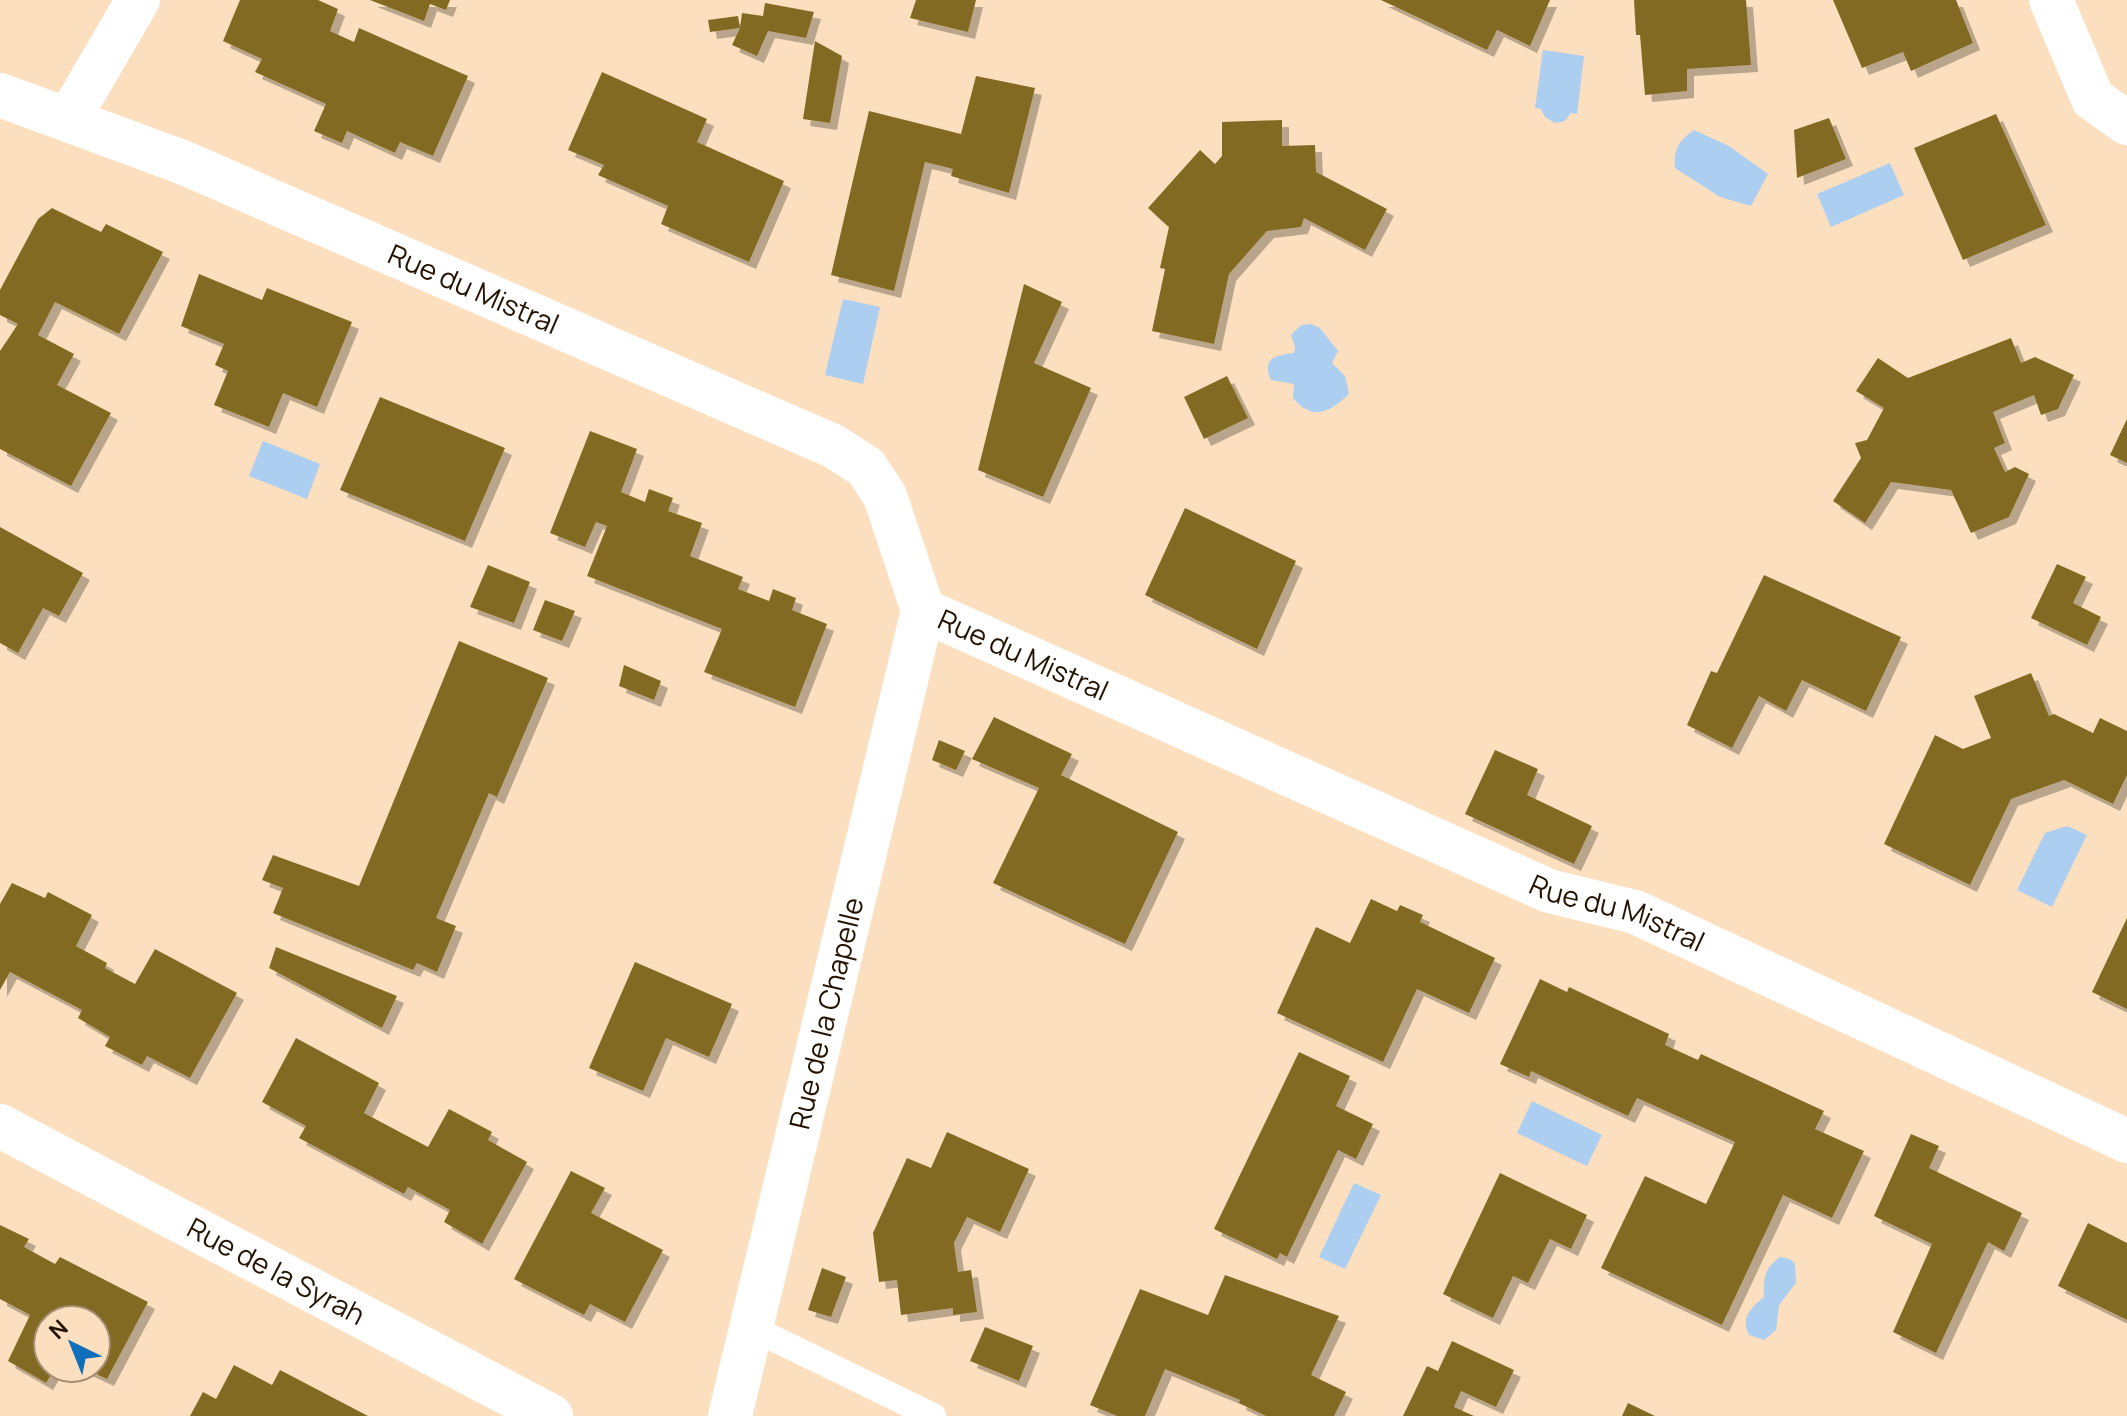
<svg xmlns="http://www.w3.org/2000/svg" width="2127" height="1416" font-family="Manrope,sans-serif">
  <defs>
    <filter id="shadow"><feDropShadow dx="7" dy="7" stdDeviation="0" flood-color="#0004"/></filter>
  </defs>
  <rect width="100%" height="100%" fill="#fcdfbf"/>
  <path fill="#accef1" d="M1543,50L1584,56L1577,114L1571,113L1565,121L1555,123L1545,117L1541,109L1535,108Z
    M1694,130L1729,146L1768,174L1751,206L1720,197L1675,168C1673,150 1679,140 1694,130Z
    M1890,163L1904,195L1831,227L1817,194Z
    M843,299L880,307L863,384L825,375Z
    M1311,324L1320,328L1338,351L1332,363L1345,376L1349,394C1330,412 1313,422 1293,398L1294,384L1271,380C1261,358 1276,355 1294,353L1295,347L1291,335L1301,325Z
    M263,441L320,464L307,499L249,476Z
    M2067,826L2087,835L2052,907L2017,890L2045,833Z
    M1532,1101L1602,1135L1587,1166L1517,1133Z
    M1354,1183L1381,1195L1345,1269L1319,1257Z
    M1780,1257L1790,1259L1795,1264L1796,1283L1779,1305L1776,1330L1764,1340L1749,1335C1740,1318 1751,1308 1764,1297C1763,1278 1764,1269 1780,1257Z"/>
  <path fill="#836b24" filter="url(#shadow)" d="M240,0H318L338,9L330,31L354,42L359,28L468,76L433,156L400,142L395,153L347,131L342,143L314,131L326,104L255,72L262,59L223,41Z
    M370,0H450L446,10L430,4L424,21Z
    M916,0H976L968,32L910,18Z
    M1381,0H1550L1530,46L1497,30L1487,50Z
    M1634,0H1746L1751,65L1687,69V91L1645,95L1640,35H1636Z
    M1833,0H1956L1973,43L1911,71L1903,52L1862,68Z
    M765,3L814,12L806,38L768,31L757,56L732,45L740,28L742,13L763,16Z
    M738,16L740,28L710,32L708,20Z
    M815,41L842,56L830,123L803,119Z
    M602,72L707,119L697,142L784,181L749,262L661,224L668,206L598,175L604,165L568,150Z
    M976,76L1035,88L1009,193L951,176L953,169L925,162L894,291L831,275L869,111L961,134Z
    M1996,114L2046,225L1963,260L1914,148Z
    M1829,118L1846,159L1797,178L1794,130Z
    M1282,120V146L1315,145L1316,172L1387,209L1365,250L1304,218L1301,227L1267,231L1229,274L1214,344L1152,331L1165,269L1160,268L1169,227L1148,208L1200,150L1215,164L1222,156V122Z
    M52,208L101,232L106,224L163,252L119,334L55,302L38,335L74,354L57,385L111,413L71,486L0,449V351L18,324L0,315V290L38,219Z
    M199,274L262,300L267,288L352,322L317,407L283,393L269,427L214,405L228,371L215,365L224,344L181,326Z
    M1024,284L1062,302L1034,363L1091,388L1043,497L978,470Z
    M2011,338L2021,363L2035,357L2074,375L2058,409L2041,415L2034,395L1993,412L2005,443L1994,448L2005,472L2015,467L2029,474L2009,517L1971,533L1951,490L1891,482L1865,523L1833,501L1861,458L1855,443L1867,440L1884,408L1856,391L1878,358L1908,378Z
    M1227,376L1248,418L1204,439L1184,397Z
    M380,397L505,448L465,541L340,490Z
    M2127,419V463L2110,455Z
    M590,431L637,449L621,492L645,502L649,489L673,498L668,511L702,523L690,556L743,577L738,589L769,601L773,589L796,598L792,610L827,624L795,707L704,672L722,629L587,576L607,526L596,522L585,547L550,533Z
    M1185,508L1296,561L1257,649L1145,595Z
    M0,527L83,573L59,616L43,608L18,653L0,643Z
    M2057,564L2086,577L2073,603L2101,617L2087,645L2031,618Z
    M488,565L530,582L514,623L470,607Z
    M1764,575L1901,637L1866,711L1802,680L1786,711L1759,696L1732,748L1687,725L1711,671L1717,673Z
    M545,600L575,611L562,641L533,630Z
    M459,641L548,678L497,797L489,793L436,918L456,926L437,972L417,963L413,970L273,913L283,888L262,880L273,855L359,886Z
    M624,665L661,681L654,700L619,686Z
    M2031,673L2049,716L2054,714L2093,733L2100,718L2127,731V775L2113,804L2064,780L2011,799L1970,885L1884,844L1935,735L1963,749L1991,738L1974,696Z
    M994,717L1072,754L1061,775L1178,832L1125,944L993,883L1039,788L972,759Z
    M939,740L965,751L956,770L932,760Z
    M1495,750L1538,769L1527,795L1592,826L1574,864L1465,814Z
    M12,883L45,898L48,892L92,915L76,946L107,963L105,968L135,984L155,949L237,993L190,1078L147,1056L142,1065L105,1046L110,1037L78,1018L82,1010L10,972L0,990V904Z
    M1371,899L1397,911L1400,905L1423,915L1420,922L1495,958L1469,1013L1417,989L1383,1062L1277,1013L1316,927L1350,943Z
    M2127,918V1009L2092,992Z
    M276,947L397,996L382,1028L269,968Z
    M635,962L732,1004L709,1057L666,1038L643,1091L589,1068Z
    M1540,979L1567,992L1569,987L1669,1034L1665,1045L1698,1060L1701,1054L1824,1111L1815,1129L1864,1151L1832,1218L1783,1195L1722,1325L1601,1268L1645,1176L1706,1204L1735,1142L1637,1098L1628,1116L1531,1071L1529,1077L1500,1064Z
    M296,1038L379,1083L364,1113L394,1129L428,1147L449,1109L492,1132L488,1140L527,1162L482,1244L444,1222L450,1210L408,1187L404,1194L299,1138L306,1126L262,1102Z
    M1299,1052L1350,1076L1336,1106L1373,1124L1356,1159L1338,1150L1287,1257L1280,1253L1277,1259L1214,1229Z
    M947,1132L1029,1169L1000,1232L967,1217L954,1243L958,1272L971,1270L977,1312L953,1315V1308L901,1315L897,1280L879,1282L873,1233L907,1158L931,1168Z
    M1911,1134L1939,1146L1929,1168L2022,1213L2004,1251L1988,1242L1936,1353L1893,1332L1932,1244L1874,1216Z
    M571,1171L605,1188L591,1213L663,1250L625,1322L590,1304L584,1315L514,1279Z
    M1500,1173L1587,1215L1571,1249L1550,1239L1528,1283L1513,1276L1493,1318L1443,1294Z
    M2088,1223L2127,1243V1320L2058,1286Z
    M0,1225L29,1239L24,1247L55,1264L60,1257L148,1302L107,1379L83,1368H96V1320H48V1368H55L46,1383L8,1361L30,1315L0,1299Z
    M822,1268L846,1277L831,1317L808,1310Z
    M1225,1275L1339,1316L1311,1375L1346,1392L1334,1416H1266L1239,1403L1240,1400L1165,1369L1145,1416H1117L1090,1405L1140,1289L1208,1315Z
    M985,1327L1033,1346L1019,1381L970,1361Z
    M1452,1341L1514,1370L1496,1407L1461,1391L1454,1407L1474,1416H1403L1427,1366L1438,1371Z
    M234,1365L272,1385L280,1370L368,1416H190L203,1392L216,1399Z
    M1628,1403L1655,1416H1622Z"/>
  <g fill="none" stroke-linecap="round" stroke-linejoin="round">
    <path stroke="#fff" stroke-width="26" d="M752,1328L933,1416"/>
    <g stroke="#fff" stroke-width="44">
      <path d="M2051,0L2093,99L2127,123"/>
      <path id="s1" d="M0,95L182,162L833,446L866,467L885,496L923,610L1549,891L1635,912L2127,1141"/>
      <path d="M68,120L138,0"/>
      <path id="s2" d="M0,1126L551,1416"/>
      <path id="s3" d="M730,1416L923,610"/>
    </g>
  </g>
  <g text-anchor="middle" stroke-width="6" stroke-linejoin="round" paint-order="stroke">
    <g font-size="28" fill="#241300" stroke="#fcdfbf">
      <text dy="10" stroke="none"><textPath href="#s1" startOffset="512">Rue du Mistral</textPath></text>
      <text dy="10" stroke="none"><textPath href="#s1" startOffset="1208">Rue du Mistral</textPath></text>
      <text dy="10" stroke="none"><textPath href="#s1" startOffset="1856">Rue du Mistral</textPath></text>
      <text dy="10" stroke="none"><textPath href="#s3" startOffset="414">Rue de la Chapelle</textPath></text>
      <text dy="10" stroke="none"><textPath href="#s2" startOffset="312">Rue de la Syrah</textPath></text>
    </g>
  </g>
  <g transform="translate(72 1344) rotate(317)"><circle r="38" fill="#fcdfbf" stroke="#a68d73" stroke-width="2"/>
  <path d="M0-6L14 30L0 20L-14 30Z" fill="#0f6fbb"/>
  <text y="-12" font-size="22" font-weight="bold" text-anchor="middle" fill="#241300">N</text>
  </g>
</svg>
